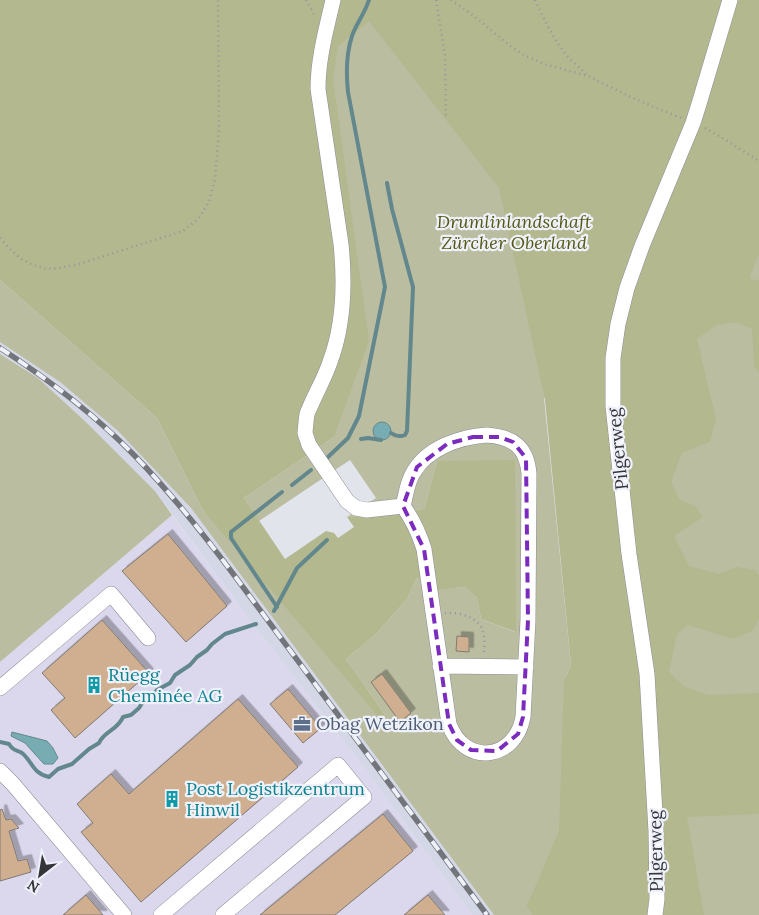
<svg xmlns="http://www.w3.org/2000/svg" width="759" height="915" font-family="Lora,serif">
  <defs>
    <filter id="shadow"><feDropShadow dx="4.5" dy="-4.5" stdDeviation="0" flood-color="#0004"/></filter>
  </defs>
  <rect width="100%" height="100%" fill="#e2e4ec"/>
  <path fill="#d4d8e6" d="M0,342L60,382L118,431L191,508L494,915H472L348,746L259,632L155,491L86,422L38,378L0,354Z"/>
  <path fill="#dbd8ed" d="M172,515L259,632L348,746L472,915H0V662Z"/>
  <path fill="#babda0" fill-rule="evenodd" d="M338,0H759V915H494L191,508L118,431L60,382L0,342V280L157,418L202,509L343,659L390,723V722L346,659L376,634L407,599L417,578L436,589L465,587L477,598L481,619L515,632L437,461L424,509L347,517L376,498L350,460L259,521L244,498L334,437L331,95ZM549,396L576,664L564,680L571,665L544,398Z
    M0,354L38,378L86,422L155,491L172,515L0,662Z"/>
  <path fill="#b4b88e" d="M0,0H759V254L749,279L759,280V373L754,366L752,329L737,322L717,325L697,339L716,419L710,442L682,453L671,482L679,499L695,506L703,517L674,536L689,566L719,574L737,567L755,570L759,576V619L752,631L733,639L688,625L677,634L669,672L685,687L708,695L759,693V814L687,817L704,915H533L527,907L523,915L559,831L564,680L571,665L545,400L499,188L369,21L338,46L333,79L369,341L334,437L244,498L285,559L326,531L334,533L338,538L354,527L347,517L424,509L437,461L515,460L516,632L481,619L477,598L465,587L436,590L417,578L407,599L376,634L346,659L390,722L388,728L202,509L157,418L0,280Z"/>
  <path fill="#76acb2" stroke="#62888d" d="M373 431a9 9 0 1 1 18 0a9 9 0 1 1-18 0Z
    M12,732L47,741L53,748L58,758L53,764H44L25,743L11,736Z"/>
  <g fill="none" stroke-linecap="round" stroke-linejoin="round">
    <path stroke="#62888d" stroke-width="4" d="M387,183L392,209L413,287L407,431L405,435C401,437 395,436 391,433
      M361,439L368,438L381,440
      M328,457L348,438L359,416L385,287L348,92C346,73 346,54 352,36C356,24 365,13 369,0
      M292,485L311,470
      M277,607L231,538V532L282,492
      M274,611L297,568L327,540
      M0,742L9,744C14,752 16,749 22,753C32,761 33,774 49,777L58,769L72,764L89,749L99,743C104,731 118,730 123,717L131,715L139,708L144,700L152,697L157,690L170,683L175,675L190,665L197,657L207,650L212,644L225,634L256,624"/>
  </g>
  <path fill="#d0af90" stroke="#807a74" filter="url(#shadow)" d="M168,534L227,606L186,642L122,571Z
    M102,620L149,673L75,738L51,710L65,698L42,673Z
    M457,636L469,637V652L456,651Z
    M382,674L411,713L400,722L371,682Z
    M288,689L321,728L303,743L270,704Z
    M238,699L298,767L141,902L81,832L93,823L77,804L111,774L129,794Z
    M2,809L6,820L11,819L19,828L9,831L18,861L27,859L31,872L0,881V810Z
    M383,814L413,851L335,915H260Z
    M86,895L103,915H63Z
    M428,895L445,915H404Z"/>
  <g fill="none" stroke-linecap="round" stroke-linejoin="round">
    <g stroke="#8c8e95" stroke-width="16">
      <path id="minor" d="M333,0C326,30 318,59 318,89L341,244C345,283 344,325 330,362C324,380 314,396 307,414L306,422L305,433L309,445L347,501L356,508L367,510L403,506
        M487,435C513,437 527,447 529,474L528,620L523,717C515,761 464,766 449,724L424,549C419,533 413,520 403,506C406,495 407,483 413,473C427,448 459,437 487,435Z
        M440,666L526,667
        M0,688L111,594L148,638
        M0,771L13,784L124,915
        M161,915L338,765L364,797L223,915
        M655,915L657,899L656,831L647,674L629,554L613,406V358L618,324L627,288L642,246L693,123L699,104L730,0"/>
    </g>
    <path stroke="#94969b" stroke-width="2.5" stroke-dasharray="1 4" stroke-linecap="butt" d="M306,0L315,16
      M436,0L445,55L446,118
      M451,0L470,13L509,45L522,54L544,64L588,76L635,99L681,118
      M535,0C544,18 552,37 564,52C571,61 580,68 587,75
      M705,128L724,139L759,161
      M0,238L10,249L20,258L31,264L43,268L53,269L76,265L183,231L199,218L209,202L215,179L219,129L218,0
      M445,613C460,612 482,617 484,636C485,641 484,647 484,653"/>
    <use href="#minor" stroke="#fff" stroke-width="15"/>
    <g stroke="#73757a" stroke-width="5.5">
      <path id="rail" d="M0,348C48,379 94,414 134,455C172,494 205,536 237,579L487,915"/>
    </g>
    <use href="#rail" stroke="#eff1fa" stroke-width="4" stroke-dasharray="11" stroke-linecap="butt"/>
  </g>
  <path fill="none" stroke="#7b2cbf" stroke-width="4" stroke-dasharray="10 6" stroke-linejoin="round" d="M473,437H500L513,442L526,458L528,620L523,717L518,734L497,751L471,750L457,740L449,724L424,549L403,506L417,467L447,444Z"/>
  <defs>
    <g id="building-bare" transform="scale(1.35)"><path d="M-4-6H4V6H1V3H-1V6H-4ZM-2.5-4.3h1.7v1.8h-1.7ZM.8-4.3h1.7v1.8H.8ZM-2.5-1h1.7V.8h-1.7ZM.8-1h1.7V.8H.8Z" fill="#0f9aa8" stroke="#eff1fa" stroke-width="2.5" paint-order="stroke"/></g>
    <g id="office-bare" transform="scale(1.35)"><path d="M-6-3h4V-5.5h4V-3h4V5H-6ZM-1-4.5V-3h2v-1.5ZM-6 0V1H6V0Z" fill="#5c6f8a" stroke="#eff1fa" stroke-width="2.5" paint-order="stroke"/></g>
  </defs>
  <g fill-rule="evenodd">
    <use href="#building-bare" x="94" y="685"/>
    <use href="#office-bare" x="302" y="724"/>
    <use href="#building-bare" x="172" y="799"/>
  </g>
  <g text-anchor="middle" stroke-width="4.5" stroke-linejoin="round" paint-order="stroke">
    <g font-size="18" font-style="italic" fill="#555814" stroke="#eff1fa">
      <text x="514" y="228">Drumlinlandschaft<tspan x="514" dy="21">Zürcher Oberland</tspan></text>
    </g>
    <g font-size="18" fill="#343538" stroke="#eff1fa">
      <text transform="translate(618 449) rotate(-96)" y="6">Pilgerweg</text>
      <text transform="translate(656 851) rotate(-91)" y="6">Pilgerweg</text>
    </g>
    <g font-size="18" fill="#0d838f" stroke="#eff1fa" text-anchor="start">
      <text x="108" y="681">Rüegg<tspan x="108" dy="21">Cheminée AG</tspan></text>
      <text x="186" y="795">Post Logistikzentrum<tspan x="186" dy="21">Hinwil</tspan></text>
    </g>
    <g font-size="18" fill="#4e5e75" stroke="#eff1fa" text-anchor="start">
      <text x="316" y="730">Obag Wetzikon</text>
    </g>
  </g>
  <g transform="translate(40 875) rotate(211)" stroke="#eff1fa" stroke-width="4" paint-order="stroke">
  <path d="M0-4L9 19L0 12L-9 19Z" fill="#343538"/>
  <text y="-8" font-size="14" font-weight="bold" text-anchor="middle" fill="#343538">N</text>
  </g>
</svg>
